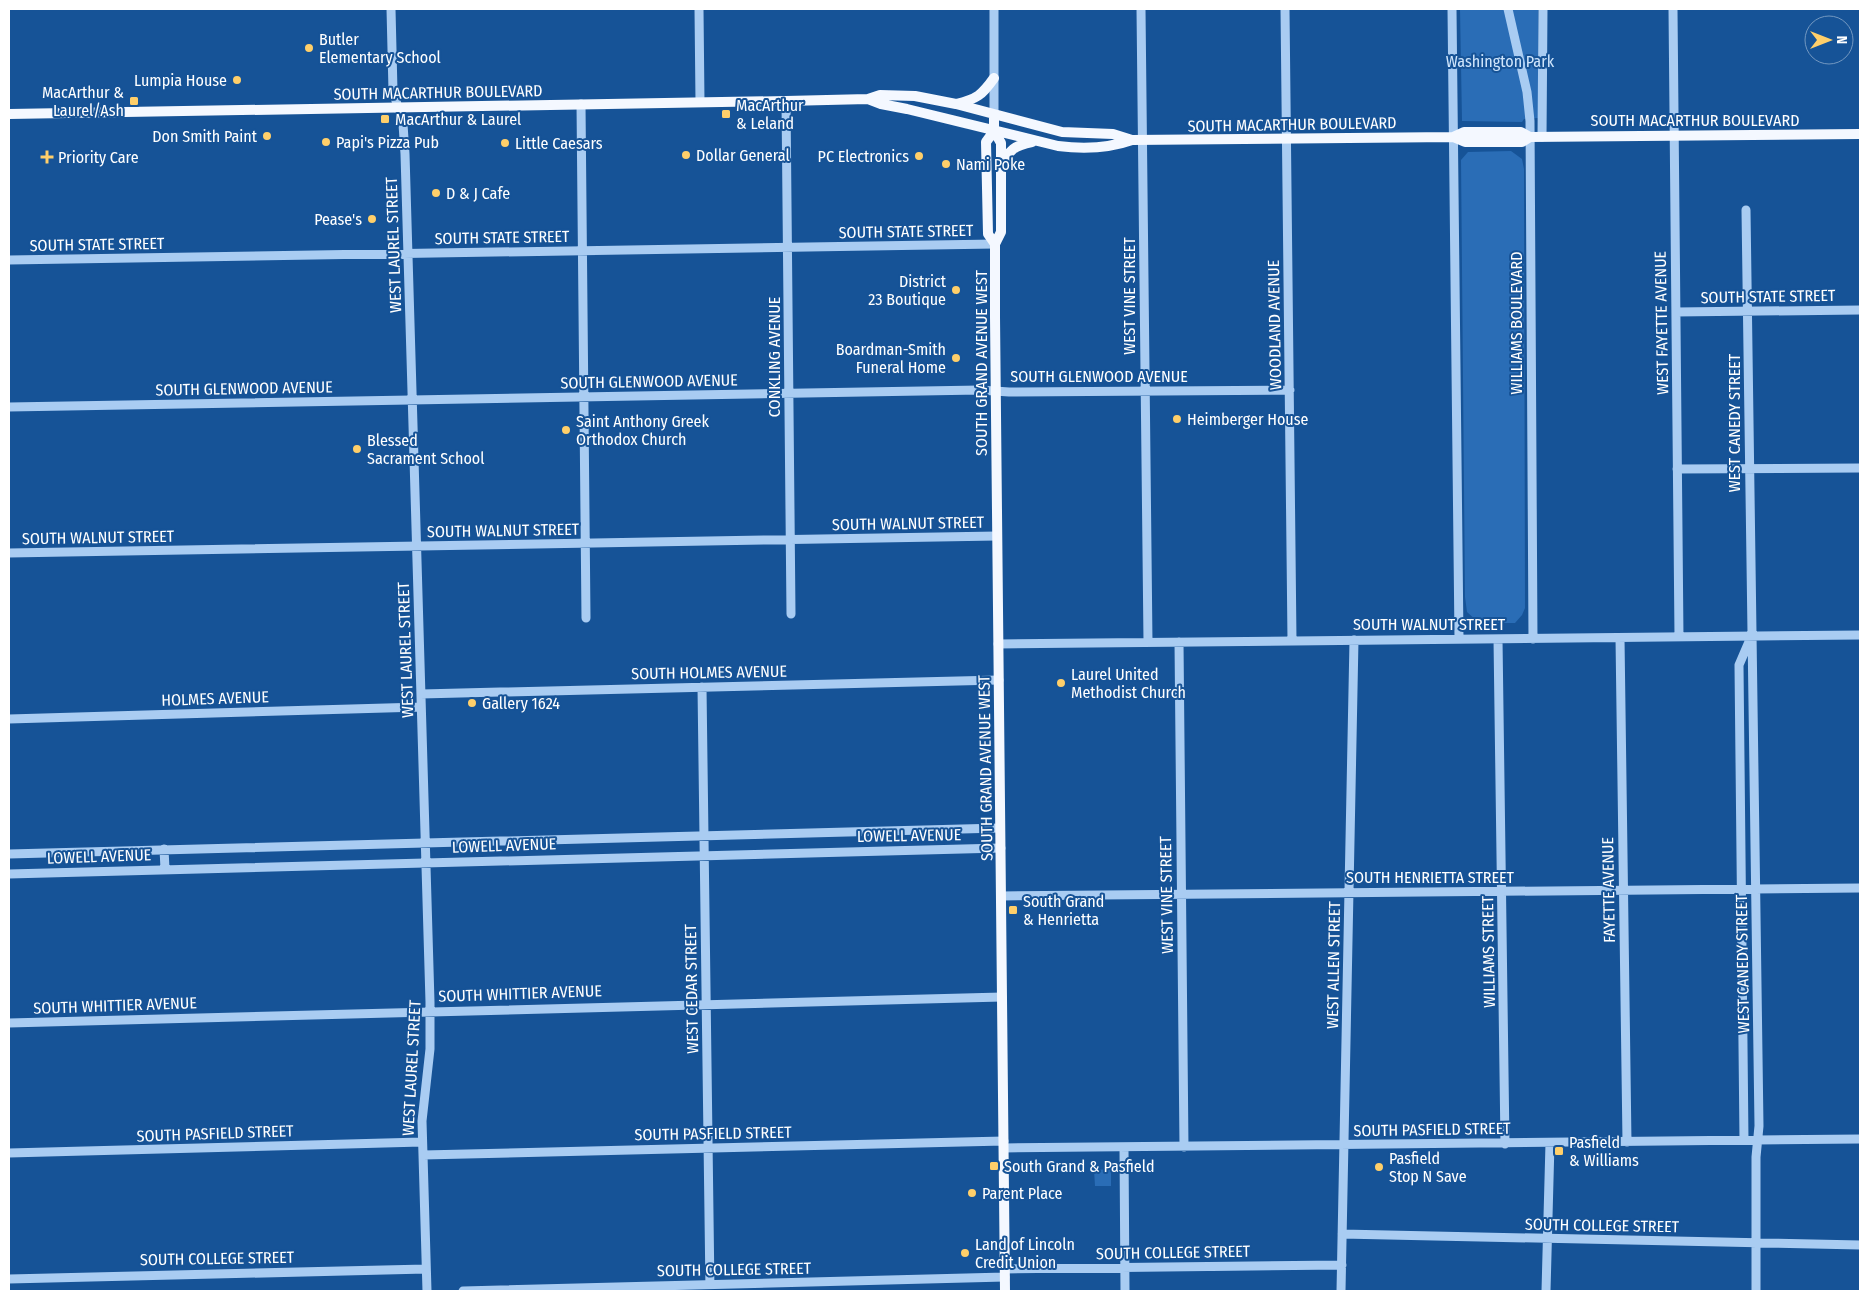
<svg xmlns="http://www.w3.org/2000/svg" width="1869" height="1300" font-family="'Fira Sans Condensed',sans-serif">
  <rect width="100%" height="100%" fill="#165397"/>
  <path fill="#2a6db6" d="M1460,9H1538V118L1524,119L1522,122L1462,121Z
    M1511,151L1522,159L1524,169L1525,608L1522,615L1515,623H1479L1467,612L1465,597L1461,160L1468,152Z
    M1111,1169V1186H1095L1094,1170Z"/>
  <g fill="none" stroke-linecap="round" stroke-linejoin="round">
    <path stroke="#a9ccf2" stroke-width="9" d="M391,9L393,91L403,124L405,154L430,1002V1049L422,1121L427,1291
      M699,9L700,102
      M994,9V115
      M1141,9L1148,642
      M1285,9L1292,640
      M1452,9L1459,639
      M1508,9L1527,92L1530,121L1533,639
      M1673,9L1679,637
      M786,101L791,614
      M581,104L586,618
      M1542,137L1543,9
      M1746,210L1759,1126L1756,1157V1291
      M9,260L995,244
      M1676,312L1860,310
      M9,407L980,390L1009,392L1290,390
      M1677,469L1860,468
      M9,553L997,536
      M1620,638L1627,1142
      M1498,639L1505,1144
      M1179,642L1184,1147
      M998,644L1860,635
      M702,687L710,1291
      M421,694L999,680
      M9,719L421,707
      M164,849L165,869
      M9,854L1000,828
      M9,874L1001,848
      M1001,896L1860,888
      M9,1023L1002,997
      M1744,1140L1739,665L1751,637
      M1004,1148L1860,1139
      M1124,1148L1125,1291
      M9,1153L422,1142
      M423,1155L1004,1141
      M1342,1234L1860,1245
      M1005,1269L1342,1265
      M9,1279L426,1269
      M463,1291L1005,1277
      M1341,1291L1354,640
      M1546,1291L1550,1143"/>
    <path stroke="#f4f8ff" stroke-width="10" d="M868,99L881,104L907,109L1058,146C1083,149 1107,149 1132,140
      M956,104C977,99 982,95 994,78
      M9,114L786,101L868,99L880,95L915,96L956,104L1062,132L1113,134L1132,140L1453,137L1465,142H1522L1530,137
      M994,115V131L986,142L988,234L995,244
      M994,131L1001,143V232L995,244V317L1005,1291
      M1453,137L1464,132H1521L1530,137L1860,134
      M1004,166C1007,150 1016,145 1032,142"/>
  </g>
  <g fill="#ffcf6a" stroke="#165397" stroke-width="2">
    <circle cx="309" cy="48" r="5"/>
    <circle cx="237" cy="80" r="5"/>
    <rect x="129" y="96" width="10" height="10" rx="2.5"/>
    <rect x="721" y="109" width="10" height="10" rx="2.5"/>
    <rect x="380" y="114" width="10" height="10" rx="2.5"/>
    <circle cx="267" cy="136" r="5"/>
    <circle cx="326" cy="142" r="5"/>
    <circle cx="505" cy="143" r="5"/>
    <circle cx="686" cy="155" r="5"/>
    <circle cx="919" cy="156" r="5"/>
    <path d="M44.5 149.5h5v5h5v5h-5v5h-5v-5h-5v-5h5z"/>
    <circle cx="946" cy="164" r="5"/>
    <circle cx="436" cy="193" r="5"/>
    <circle cx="372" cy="219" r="5"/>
    <circle cx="956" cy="290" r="5"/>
    <circle cx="956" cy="358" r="5"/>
    <circle cx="1177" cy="419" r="5"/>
    <circle cx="566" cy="430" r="5"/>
    <circle cx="357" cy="449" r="5"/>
    <circle cx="1061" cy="683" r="5"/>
    <circle cx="472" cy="703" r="5"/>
    <rect x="1008" y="905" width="10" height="10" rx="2.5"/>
    <rect x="1554" y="1146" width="10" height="10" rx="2.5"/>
    <rect x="989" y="1161" width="10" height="10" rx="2.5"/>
    <circle cx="1379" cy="1167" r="5"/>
    <circle cx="972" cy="1193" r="5"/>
    <circle cx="965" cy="1253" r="5"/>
  </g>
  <g text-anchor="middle" stroke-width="4" stroke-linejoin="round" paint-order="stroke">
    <g font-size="16" fill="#fff" stroke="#165397" text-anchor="start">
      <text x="319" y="45">Butler<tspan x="319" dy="18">Elementary School</tspan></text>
      <text x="227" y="86" text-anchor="end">Lumpia House</text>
      <text x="124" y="98" text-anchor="end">MacArthur &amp;<tspan x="124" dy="18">Laurel/Ash</tspan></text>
      <text x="736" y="111">MacArthur<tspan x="736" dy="18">&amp; Leland</tspan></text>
      <text x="395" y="125">MacArthur &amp; Laurel</text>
      <text x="257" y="142" text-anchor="end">Don Smith Paint</text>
      <text x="336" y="148">Papi's Pizza Pub</text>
      <text x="515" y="149">Little Caesars</text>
      <text x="696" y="161">Dollar General</text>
      <text x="909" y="162" text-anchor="end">PC Electronics</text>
      <text x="58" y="163">Priority Care</text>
      <text x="956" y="170">Nami Poke</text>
      <text x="446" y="199">D &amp; J Cafe</text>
      <text x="362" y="225" text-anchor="end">Pease's</text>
      <text x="946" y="287" text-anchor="end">District<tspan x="946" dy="18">23 Boutique</tspan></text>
      <text x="946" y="355" text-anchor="end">Boardman-Smith<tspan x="946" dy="18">Funeral Home</tspan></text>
      <text x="1187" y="425">Heimberger House</text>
      <text x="576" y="427">Saint Anthony Greek<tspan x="576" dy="18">Orthodox Church</tspan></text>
      <text x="367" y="446">Blessed<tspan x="367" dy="18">Sacrament School</tspan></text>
      <text x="1071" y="680">Laurel United<tspan x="1071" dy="18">Methodist Church</tspan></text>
      <text x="482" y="709">Gallery 1624</text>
      <text x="1023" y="907">South Grand<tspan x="1023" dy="18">&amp; Henrietta</tspan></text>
      <text x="1569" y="1148">Pasfield<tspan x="1569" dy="18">&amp; Williams</tspan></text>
      <text x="1389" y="1164">Pasfield<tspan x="1389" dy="18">Stop N Save</tspan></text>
      <text x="1004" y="1172">South Grand &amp; Pasfield</text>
      <text x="982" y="1199">Parent Place</text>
      <text x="975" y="1250">Land of Lincoln<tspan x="975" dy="18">Credit Union</tspan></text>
    </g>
    <g font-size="16" fill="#d0e6fc" stroke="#165397">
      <text x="1500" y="67">Washington Park</text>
    </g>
    <g font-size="16" fill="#fff" stroke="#165397">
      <text transform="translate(438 92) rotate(-1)" y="6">SOUTH MACARTHUR BOULEVARD</text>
      <text x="1695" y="126">SOUTH MACARTHUR BOULEVARD</text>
      <text transform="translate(1292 124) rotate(-1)" y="6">SOUTH MACARTHUR BOULEVARD</text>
      <text transform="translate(906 231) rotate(-1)" y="6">SOUTH STATE STREET</text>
      <text transform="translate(502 237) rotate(-1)" y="6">SOUTH STATE STREET</text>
      <text transform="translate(97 244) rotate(-1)" y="6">SOUTH STATE STREET</text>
      <text transform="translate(393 245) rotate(-92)" y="6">WEST LAUREL STREET</text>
      <text transform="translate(1129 296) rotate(-90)" y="6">WEST VINE STREET</text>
      <text transform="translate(1768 296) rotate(-1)" y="6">SOUTH STATE STREET</text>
      <text transform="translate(1516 323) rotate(-90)" y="6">WILLIAMS BOULEVARD</text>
      <text transform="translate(1661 323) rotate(-91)" y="6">WEST FAYETTE AVENUE</text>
      <text transform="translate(1274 325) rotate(-91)" y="6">WOODLAND AVENUE</text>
      <text transform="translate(774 357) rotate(-90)" y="6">CONKLING AVENUE</text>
      <text transform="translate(981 363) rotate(-90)" y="6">SOUTH GRAND AVENUE WEST</text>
      <text x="1099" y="382">SOUTH GLENWOOD AVENUE</text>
      <text transform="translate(649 381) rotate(-1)" y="6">SOUTH GLENWOOD AVENUE</text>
      <text transform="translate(244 388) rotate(-1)" y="6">SOUTH GLENWOOD AVENUE</text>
      <text transform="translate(1734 423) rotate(-90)" y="6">WEST CANEDY STREET</text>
      <text transform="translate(908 523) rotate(-1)" y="6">SOUTH WALNUT STREET</text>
      <text transform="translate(503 530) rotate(-1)" y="6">SOUTH WALNUT STREET</text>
      <text transform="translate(98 537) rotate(-1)" y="6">SOUTH WALNUT STREET</text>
      <text x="1429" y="630">SOUTH WALNUT STREET</text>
      <text transform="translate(405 650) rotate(-92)" y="6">WEST LAUREL STREET</text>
      <text transform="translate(709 672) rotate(-1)" y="6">SOUTH HOLMES AVENUE</text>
      <text transform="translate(215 698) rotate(-2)" y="6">HOLMES AVENUE</text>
      <text transform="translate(985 768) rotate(-91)" y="6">SOUTH GRAND AVENUE WEST</text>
      <text transform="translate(909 835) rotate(-1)" y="6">LOWELL AVENUE</text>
      <text transform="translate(504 845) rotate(-2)" y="6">LOWELL AVENUE</text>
      <text transform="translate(99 856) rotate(-2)" y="6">LOWELL AVENUE</text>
      <text x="1430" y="883">SOUTH HENRIETTA STREET</text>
      <text transform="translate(1608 890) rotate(-91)" y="6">FAYETTE AVENUE</text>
      <text transform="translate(1166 895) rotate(-91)" y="6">WEST VINE STREET</text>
      <text transform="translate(1488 952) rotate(-91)" y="6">WILLIAMS STREET</text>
      <text transform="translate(1742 964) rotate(-91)" y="6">WEST CANEDY STREET</text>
      <text transform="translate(1333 965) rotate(-89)" y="6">WEST ALLEN STREET</text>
      <text transform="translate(691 989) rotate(-91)" y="6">WEST CEDAR STREET</text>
      <text transform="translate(520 993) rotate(-2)" y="6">SOUTH WHITTIER AVENUE</text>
      <text transform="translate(115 1005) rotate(-2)" y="6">SOUTH WHITTIER AVENUE</text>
      <text transform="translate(411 1068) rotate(-87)" y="6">WEST LAUREL STREET</text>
      <text transform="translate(1432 1129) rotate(-1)" y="6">SOUTH PASFIELD STREET</text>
      <text transform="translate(215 1133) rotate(-2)" y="6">SOUTH PASFIELD STREET</text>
      <text transform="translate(713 1133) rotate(-1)" y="6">SOUTH PASFIELD STREET</text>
      <text transform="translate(1602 1225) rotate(1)" y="6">SOUTH COLLEGE STREET</text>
      <text transform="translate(1173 1252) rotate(-1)" y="6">SOUTH COLLEGE STREET</text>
      <text transform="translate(217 1258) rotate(-1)" y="6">SOUTH COLLEGE STREET</text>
      <text transform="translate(734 1269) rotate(-1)" y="6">SOUTH COLLEGE STREET</text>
    </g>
  </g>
  <rect width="1869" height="1300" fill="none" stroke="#ffffff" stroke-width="20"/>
  <g transform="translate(1829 40) rotate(90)"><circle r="24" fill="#165397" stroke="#7398c1"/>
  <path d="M0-4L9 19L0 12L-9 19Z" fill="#ffcf6a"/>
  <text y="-8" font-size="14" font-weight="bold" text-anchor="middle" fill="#ffffff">N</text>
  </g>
</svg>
